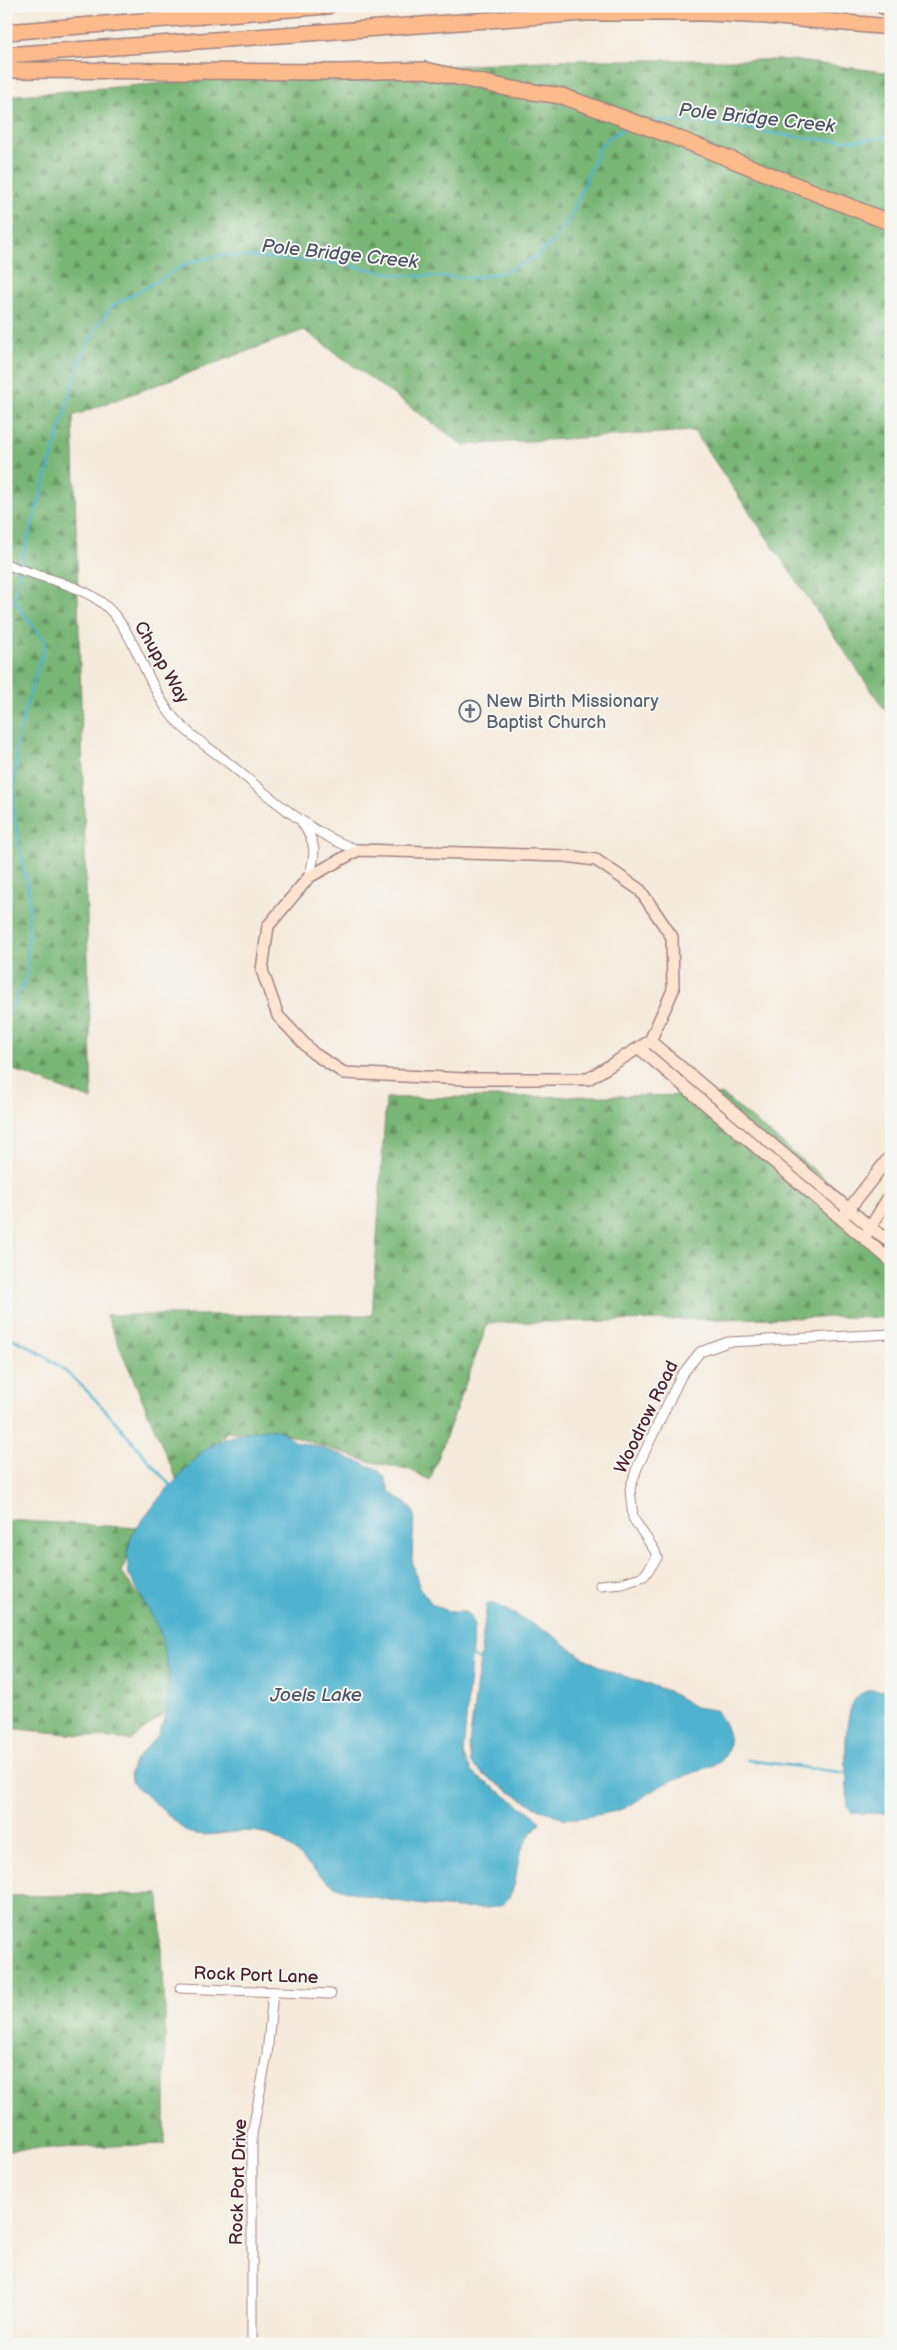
<svg xmlns="http://www.w3.org/2000/svg" width="897" height="2350" font-family="'Balsamiq Sans',sans-serif">
  <defs>
    <pattern id="forest-firs" width="22" height="20" patternUnits="userSpaceOnUse" patternTransform="scale(1.25)"><rect width="22" height="20" fill="#78b676"/><path d="M5 1l3.5 6h-7zM16 11l3.5 6h-7z" fill="#649361"/></pattern>
  </defs>
  <rect width="100%" height="100%" fill="#f6f6f2"/>
  <filter id="ink" filterUnits="userSpaceOnUse"><feTurbulence type="fractalNoise" baseFrequency=".02" numOctaves="2"/><feDisplacementMap in="SourceGraphic" scale="10" xChannelSelector="R" yChannelSelector="G"/><feConvolveMatrix kernelMatrix="1 2 1 2 8 2 1 2 1" color-interpolation-filters="sRGB"/></filter>
  <filter id="wash" filterUnits="userSpaceOnUse"><feTurbulence type="fractalNoise" baseFrequency=".0096" numOctaves="4" result="noise"/><feDisplacementMap in="SourceGraphic" scale="20" xChannelSelector="R" yChannelSelector="G"/><feGaussianBlur stdDeviation="1.12" result="paint"/><feColorMatrix in="noise" values="0 0 0 0 0 0 0 0 0 0 0 0 0 0 0 0 0 1.4 0 .05"/><feComposite in="paint" operator="in"/></filter>
  <g filter="url(#wash)">
    <rect width="100%" height="100%" fill="#f5eadb"/>
    <path fill="url(#forest-firs)" stroke="#616a50" d="M560,60H791L891,73V719L694,431L463,445L304,330L73,416L92,1100L6,1067V96L213,79Z
      M723,1095L891,1233V1318L838,1317L488,1323L430,1480L410,1470L367,1461L280,1432H227L179,1485L106,1315H372L386,1098Z
      M6,1520L140,1528L121,1572L165,1629L174,1706L131,1740L6,1728Z
      M159,1894L165,2009V2144L6,2150V1896Z"/>
    <path fill="#50b3cf" stroke="#4d697d" d="M268,1429L281,1431L296,1442L320,1447L375,1468L384,1476L390,1492L411,1507L414,1514L412,1560L419,1587L432,1604L450,1612H465L470,1616L474,1625L463,1755L472,1773L534,1815L540,1822C533,1832 525,1840 521,1851C515,1866 518,1893 503,1904C485,1917 356,1898 335,1886C310,1872 298,1846 269,1835C242,1824 214,1841 187,1832L131,1782L130,1773L134,1762L158,1735L168,1709L169,1673L159,1628L129,1575L127,1554L132,1534L161,1496L203,1451L224,1439L246,1432Z
      M487,1603L495,1604L551,1634L581,1656L606,1670L668,1691L695,1707L715,1710C728,1724 736,1745 721,1761C716,1765 709,1767 704,1769C692,1774 679,1777 668,1782C653,1789 636,1803 622,1809C610,1813 574,1820 562,1818C542,1813 485,1778 471,1764L469,1745Z
      M871,1690L891,1691V1813H852L848,1806C847,1782 840,1715 857,1697C861,1692 866,1692 871,1690Z"/>
    <g fill="none" stroke-linecap="round" stroke-linejoin="round">
      <path stroke="#50b3cf" stroke-width="2.5" d="M654,122C733,116 811,153 891,136
        M6,1019L23,985L27,973L29,895L13,810L17,747L25,709L46,642L14,601L23,556L80,361L97,327L112,306L191,262L223,255L338,263L398,275L469,278L503,273L537,256L556,239L570,218L599,149L607,139L627,127
        M6,1336C79,1364 120,1431 171,1486
        M472,1656L479,1660
        M747,1760L847,1773"/>
    </g>
  </g>
  <g filter="url(#ink)">
    <g fill="none" stroke-linecap="round" stroke-linejoin="round">
      <g stroke="#a08483" stroke-width="11">
        <path id="street" d="M6,564C38,578 81,583 107,607C136,635 145,680 169,712C182,730 208,747 226,761C267,794 308,833 358,850
          M302,823C317,844 316,853 309,877
          M600,1585L622,1583L644,1576L657,1558L655,1551L633,1518L630,1489L637,1468L681,1376L700,1352L728,1342L891,1334
          M180,1988L331,1994
          M252,2344V2135L267,2054L273,1993"/>
      </g>
      <g stroke="#a08483" stroke-width="14">
        <path id="secondary" d="M358,850L565,856L596,860L640,890L672,937L673,990L650,1041L588,1079H465L344,1073L313,1053L278,1016L262,970L268,926L309,877Z
          M650,1041L871,1228L891,1242
          M639,1048L891,1261
          M845,1214L891,1155
          M867,1233L891,1193"/>
      </g>
      <g stroke="#a08483" stroke-width="18">
        <path id="highway" d="M883,6L891,7
          M6,32L328,6
          M6,55L586,13H706L766,16L891,27
          M6,70L341,72L425,70L512,89L562,96L672,136L891,223"/>
      </g>
      <use href="#street" stroke="#fff" stroke-width="9"/>
      <use href="#secondary" stroke="#fde4d1" stroke-width="11"/>
      <use href="#highway" stroke="#fbbb8c" stroke-width="15"/>
    </g>
  </g>
  <defs>
    <g id="church-ring" transform="scale(1.125)"><circle r="9.5" fill="#f6f6f2" stroke="#6b7280" stroke-width="1.5"/><path d="M-1.2-6h2.4v3.5h3.3v2.4h-3.3V6h-2.4V-.1h-3.3v-2.4h3.3Z" fill="#6b7280"/></g>
  </defs>
  <g fill-rule="evenodd">
    <use href="#church-ring" x="470" y="711"/>
  </g>
  <g text-anchor="middle" stroke-width="4" stroke-linejoin="round" paint-order="stroke">
    <g font-size="18" fill="#4a1f2b" stroke="#f6f6f2">
      <text transform="translate(162 662) rotate(60)" y="6">Chupp Way</text>
      <text transform="translate(646 1417) rotate(-64)" y="6">Woodrow Road</text>
      <text transform="translate(256 1975) rotate(2)" y="6">Rock Port Lane</text>
      <text transform="translate(238 2182) rotate(-88)" y="6">Rock Port Drive</text>
    </g>
    <g font-size="18" fill="#5b616d" stroke="#f6f6f2" text-anchor="start">
      <text x="486" y="707">New Birth Missionary<tspan x="486" dy="21">Baptist Church</tspan></text>
    </g>
    <g font-size="19" font-style="italic" fill="#4c5364" stroke="#f6f6f2">
      <text transform="translate(757 117) rotate(6)" y="7">Pole Bridge Creek</text>
      <text transform="translate(340 253) rotate(6)" y="7">Pole Bridge Creek</text>
      <text x="316" y="1701">Joels Lake</text>
    </g>
  </g>
  <rect width="897" height="2350" fill="none" stroke="#f6f6f2" stroke-width="25"/>
</svg>
